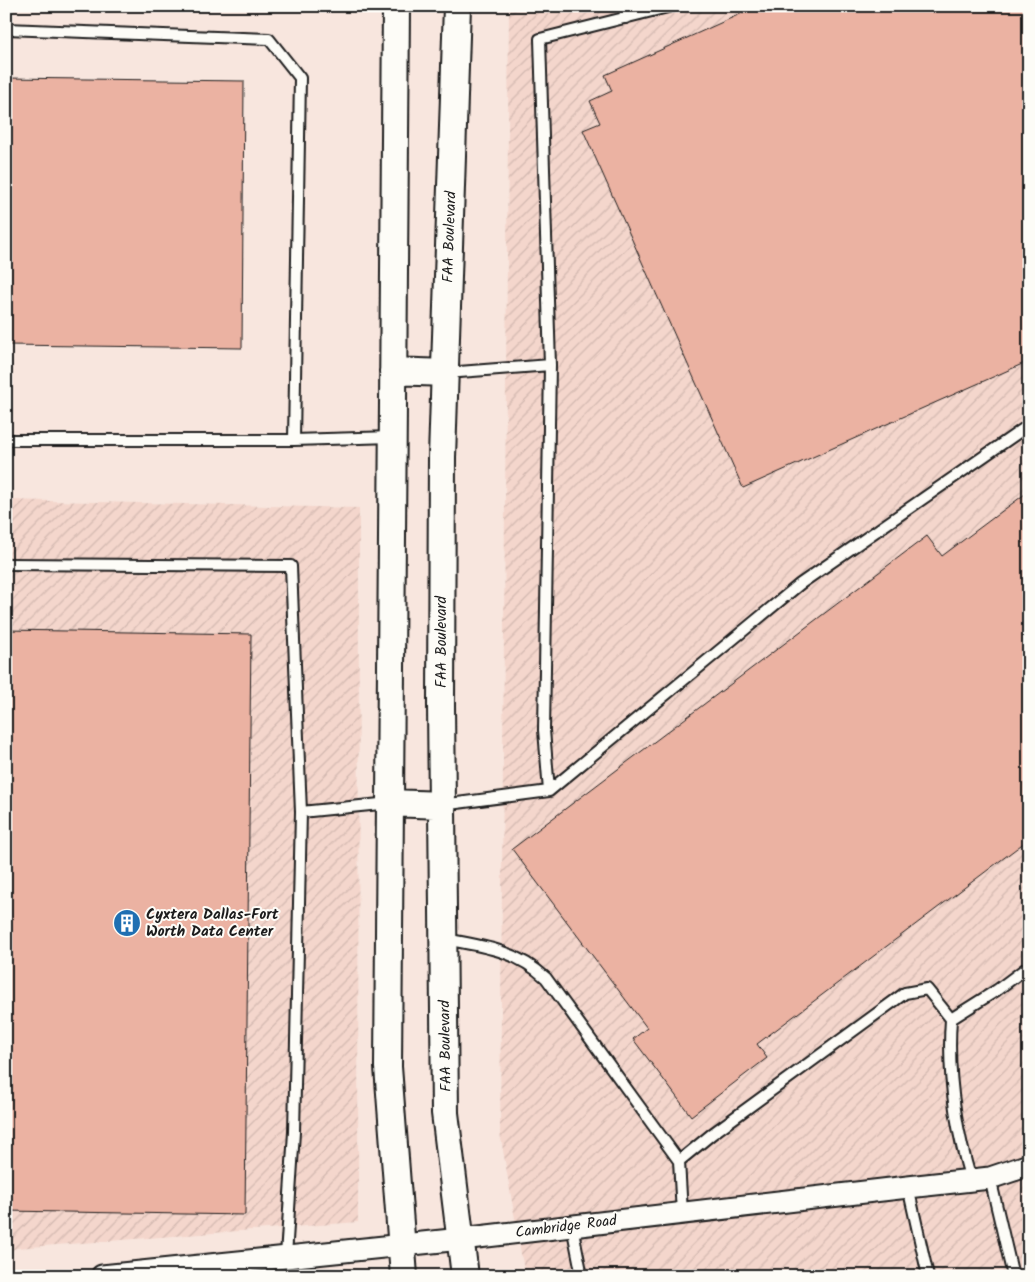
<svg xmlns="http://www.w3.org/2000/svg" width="1035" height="1282" font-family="Kalam,sans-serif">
  <defs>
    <pattern id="industrial-furrows" width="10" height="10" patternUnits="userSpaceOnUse" patternTransform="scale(1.25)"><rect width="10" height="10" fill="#f4d6cc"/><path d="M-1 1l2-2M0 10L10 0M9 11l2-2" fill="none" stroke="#d1b7af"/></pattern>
  </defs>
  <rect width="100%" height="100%" fill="#f8e6de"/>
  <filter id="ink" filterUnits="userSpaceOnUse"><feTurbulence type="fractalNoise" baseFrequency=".02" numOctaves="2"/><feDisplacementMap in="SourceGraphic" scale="10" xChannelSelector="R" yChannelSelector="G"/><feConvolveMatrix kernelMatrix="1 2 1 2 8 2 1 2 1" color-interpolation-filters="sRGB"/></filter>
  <g filter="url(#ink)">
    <path fill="url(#industrial-furrows)" d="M509,6H1029V1276H525L500,1133Z
      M6,500L359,508L358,1222L17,1248L6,1252Z"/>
    <path fill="#ebb2a2" stroke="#1c1c1c" d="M758,6H1029V361L743,488L583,130L600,123L590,101L612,91L605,75Z
      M6,78L244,81L242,348L6,345Z
      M1029,491V839L757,1044L767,1058L691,1116L633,1039L647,1028L512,849L927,536L942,556Z
      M6,630L251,634L245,1215L6,1211Z
      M812,1270L813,1276H789Z"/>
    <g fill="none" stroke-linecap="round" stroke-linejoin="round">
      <g stroke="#1c1c1c" stroke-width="14">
        <path id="service" d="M623,6L626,18
          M6,29L269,39L300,78L294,440
          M446,373L550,365
          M6,440H294L392,437
          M6,564L291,566L301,812L390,803
          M549,791L544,730L550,365L540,39L672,6
          M442,805L549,791L800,584L1029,425
          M444,939C483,946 516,950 546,978L679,1161
          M990,1178L1013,1276
          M971,1180C955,1126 947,1075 951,1019L997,990L1029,966
          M908,1187L928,1276
          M682,1213L679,1161L712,1134L905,993L927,989L951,1019
          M572,1226L582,1276
          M286,1256L294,1132L301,812"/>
      </g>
      <g stroke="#1c1c1c" stroke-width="25">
        <path id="minor" d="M102,1276L461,1239L908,1187L990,1178L1029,1165"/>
      </g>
      <g stroke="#1c1c1c" stroke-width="30">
        <path id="tertiary" d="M396,6L388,1067L404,1276
          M457,6L442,457L441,705L445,1113L465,1276
          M393,371L445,373
          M390,803L442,805"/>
      </g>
      <use href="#service" stroke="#fdfcf7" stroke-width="10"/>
      <use href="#minor" stroke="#fdfcf7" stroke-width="21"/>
      <use href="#tertiary" stroke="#fdfcf7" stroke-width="26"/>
    </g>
  </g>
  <defs>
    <g id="building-disc" transform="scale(1.4375)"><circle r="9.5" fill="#1f6fb2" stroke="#fdfcf7"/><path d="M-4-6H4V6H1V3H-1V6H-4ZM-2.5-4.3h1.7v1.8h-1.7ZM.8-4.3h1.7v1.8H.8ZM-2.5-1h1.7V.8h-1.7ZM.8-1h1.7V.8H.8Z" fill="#fff"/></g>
  </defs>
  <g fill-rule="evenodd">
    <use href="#building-disc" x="127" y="923"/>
  </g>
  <g text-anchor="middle" stroke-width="4" stroke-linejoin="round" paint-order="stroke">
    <g font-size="15" fill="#1c1c1c" stroke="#fdfcf7">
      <text transform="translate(449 237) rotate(-88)" y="5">FAA Boulevard</text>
      <text transform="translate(441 642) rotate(-90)" y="5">FAA Boulevard</text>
      <text transform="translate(445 1046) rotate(-91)" y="5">FAA Boulevard</text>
      <text transform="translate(566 1226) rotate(-7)" y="5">Cambridge Road</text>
    </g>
    <g font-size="15" font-weight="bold" fill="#1c1c1c" stroke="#fdfcf7" text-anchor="start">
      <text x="146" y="919">Cyxtera Dallas-Fort<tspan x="146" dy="17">Worth Data Center</tspan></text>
    </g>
  </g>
  <rect width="1035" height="1282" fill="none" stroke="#fdfcf7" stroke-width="25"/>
  <rect x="12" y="12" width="1010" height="1257" fill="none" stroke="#1c1c1c" stroke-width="2" filter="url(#ink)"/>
</svg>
